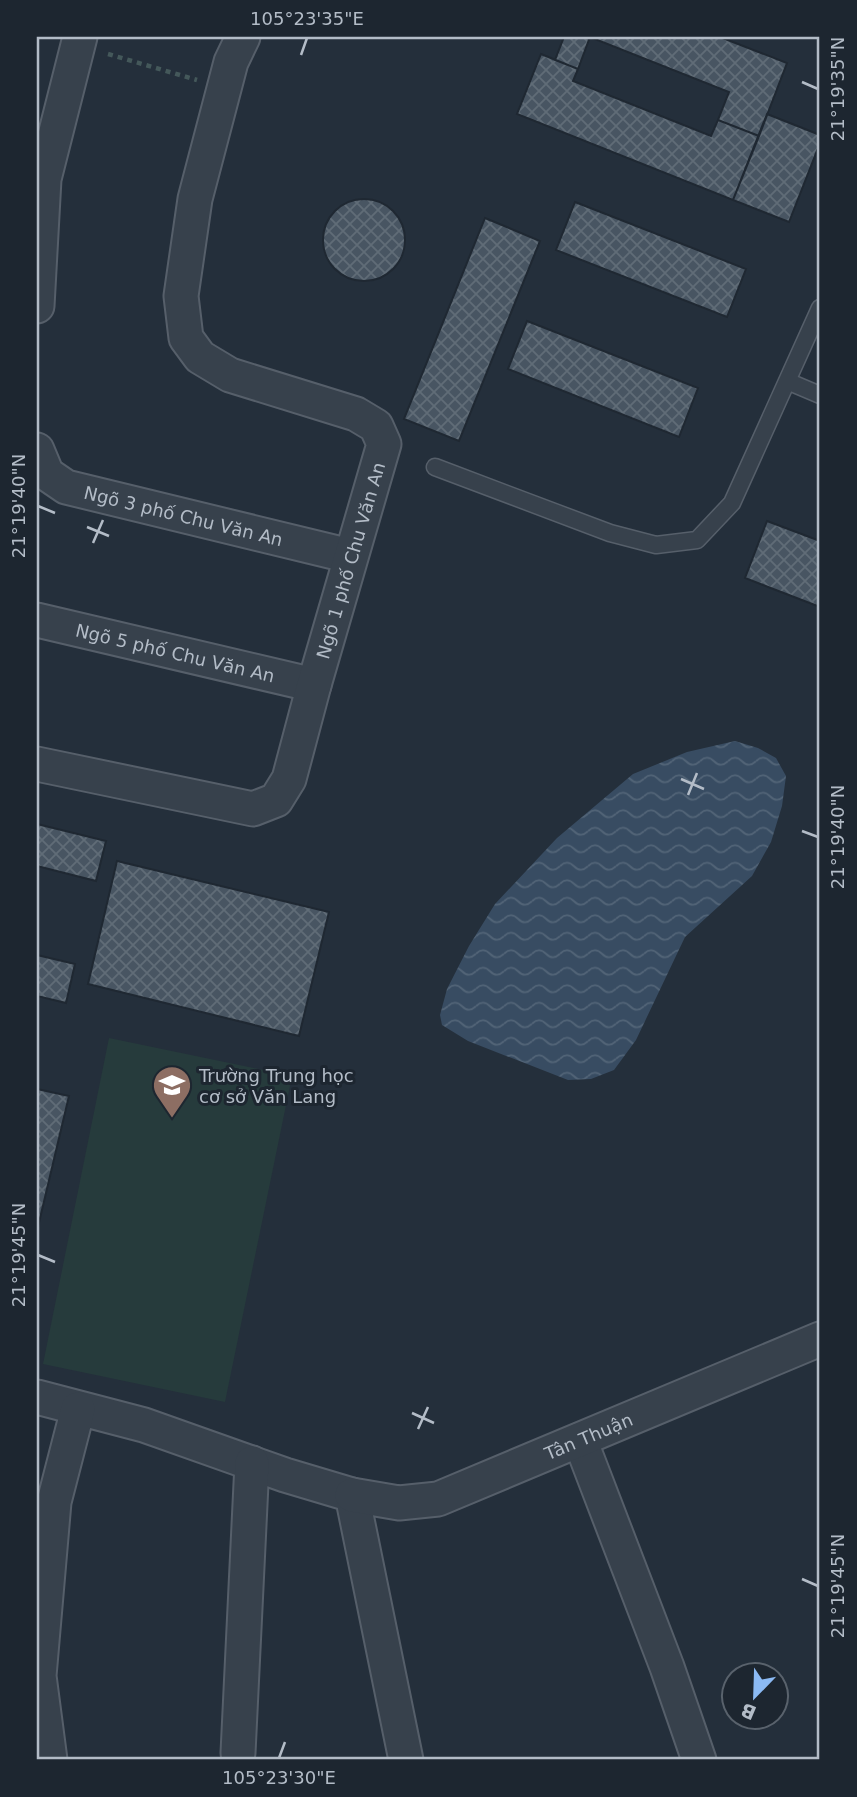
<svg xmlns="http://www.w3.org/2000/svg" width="857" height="1797" font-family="'DejaVu Sans',sans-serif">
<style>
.pitch{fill:#263b3c}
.water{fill:url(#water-waves)}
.building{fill:url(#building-cross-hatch);stroke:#1f2832;stroke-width:2}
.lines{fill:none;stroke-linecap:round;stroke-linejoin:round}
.service-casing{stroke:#565f6a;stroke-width:19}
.minor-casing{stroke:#565f6a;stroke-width:37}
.path{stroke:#44585a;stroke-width:4.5;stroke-dasharray:5 5;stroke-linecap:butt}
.service{stroke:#37414c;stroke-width:16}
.minor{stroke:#37414c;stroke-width:33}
.ticks{fill:none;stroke:#b3bcc7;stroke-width:2.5}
.labels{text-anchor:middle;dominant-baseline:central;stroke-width:6;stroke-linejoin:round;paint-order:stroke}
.street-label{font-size:18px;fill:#b3bcc7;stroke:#1d2630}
.poi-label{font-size:18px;fill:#b3bcc7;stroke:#1d2630;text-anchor:start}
.neatline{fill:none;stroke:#b3bcc7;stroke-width:2.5}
.ticks-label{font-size:18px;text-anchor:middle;fill:#b3bcc7}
</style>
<defs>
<pattern id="water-waves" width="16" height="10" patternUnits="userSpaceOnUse" patternTransform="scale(1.75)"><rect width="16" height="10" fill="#384c62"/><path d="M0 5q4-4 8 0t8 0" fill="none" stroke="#526477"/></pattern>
<pattern id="building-cross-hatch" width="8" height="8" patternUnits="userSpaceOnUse" patternTransform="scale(1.75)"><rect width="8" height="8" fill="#485562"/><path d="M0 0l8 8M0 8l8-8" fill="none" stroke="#606c77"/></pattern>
</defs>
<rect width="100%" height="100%" fill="#242f3b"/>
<path class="pitch" d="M109,1038L292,1076L225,1402L43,1364Z"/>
<path class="water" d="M735,741L758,748L776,758L786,776L782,806L771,842L752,876L685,937L636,1040L614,1070L591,1079L568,1080L468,1041L442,1025L440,1015L447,989L469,946L495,904L557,838L633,774L687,752Z"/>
<path class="building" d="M564,37H720L787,63L759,136L718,120L729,92L590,37L578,69L555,60Z
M541,54L578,69L573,81L711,136L718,120L759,136L733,200L517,114Z
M767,114L820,135V143L789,222L733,200Z
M323 240a41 41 0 1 1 82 0a41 41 0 1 1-82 0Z
M575,202L746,269L727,317L556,250Z
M485,218L540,241L459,441L404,419Z
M527,321L698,388L679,437L508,369Z
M767,521L820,541V607L745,578Z
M37,824L106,841L96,881L37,866Z
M117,861L329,912L299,1036L88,984Z
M37,955L75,964L66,1003L37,996Z
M37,1089L69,1096L37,1231Z"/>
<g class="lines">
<g class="service-casing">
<path id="service" d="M787,381L820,395
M435,467L610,533L656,545L697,540L732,503L820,308"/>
</g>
<g class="minor-casing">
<g id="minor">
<path d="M37,306L44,179L80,37"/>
<path id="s1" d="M37,450L47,474L66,487L350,556"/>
<path id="s2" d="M37,620L314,685"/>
<path id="s3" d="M37,764L253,809L276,800L289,779L314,685L384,444L376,426L356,414L230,375L200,357L186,338L181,296L195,199L231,62L243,37"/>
<path d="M37,1397L144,1425L285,1475L352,1495L406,1760"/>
<path d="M580,1440L667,1667L699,1760"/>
<path id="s4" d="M352,1495L399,1503L438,1499L820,1339"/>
<path d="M238,1753L252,1463"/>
<path d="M50,1760L39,1676L54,1502L78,1409"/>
</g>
</g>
<path class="path" d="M108,54L197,80"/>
<use href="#service" class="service"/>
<use href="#minor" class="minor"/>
</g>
<path class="ticks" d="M301,55L307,38M802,82L818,89M38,506L55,513M87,527L109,536M93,543L103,520M681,779L704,789M688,795L697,773M802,831L818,837M38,1255L55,1262M412,1413L434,1423M418,1429L428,1407M802,1579L818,1586M279,1758L285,1742"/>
<defs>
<g id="school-pin" transform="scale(2.0125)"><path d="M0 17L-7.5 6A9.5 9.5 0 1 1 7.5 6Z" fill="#8d6e63" stroke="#1d2630"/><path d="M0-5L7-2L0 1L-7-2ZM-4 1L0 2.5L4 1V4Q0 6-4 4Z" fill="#fff"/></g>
</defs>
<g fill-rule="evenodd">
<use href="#school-pin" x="172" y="1085"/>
</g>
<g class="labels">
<g class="street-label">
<text stroke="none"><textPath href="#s1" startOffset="170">Ngõ 3 phố Chu Văn An</textPath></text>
<text stroke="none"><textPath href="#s3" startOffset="497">Ngõ 1 phố Chu Văn An</textPath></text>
<text stroke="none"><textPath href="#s2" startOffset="142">Ngõ 5 phố Chu Văn An</textPath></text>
<text stroke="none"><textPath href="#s4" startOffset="250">Tân Thuận</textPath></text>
</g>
<g class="poi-label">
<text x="199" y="1075">Trường Trung học<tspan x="199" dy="21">cơ sở Văn Lang</tspan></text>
</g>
</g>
<rect width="857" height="1797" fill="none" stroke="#1d2630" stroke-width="77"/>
<g transform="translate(755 1696) rotate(203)"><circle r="33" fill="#1d2630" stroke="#59626c" stroke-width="2"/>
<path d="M0-5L12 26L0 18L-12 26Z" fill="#8bbaf4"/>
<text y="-10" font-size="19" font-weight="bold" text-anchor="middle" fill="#b3bcc7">B</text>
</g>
<rect x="38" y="38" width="780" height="1720" class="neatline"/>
<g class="ticks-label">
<text x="307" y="25">105°23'35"E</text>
<text transform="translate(838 89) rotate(-90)" y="6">21°19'35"N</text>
<text transform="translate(19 506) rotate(-90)" y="6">21°19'40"N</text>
<text transform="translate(838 837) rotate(-90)" y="6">21°19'40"N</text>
<text transform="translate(19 1255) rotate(-90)" y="6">21°19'45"N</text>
<text transform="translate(838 1586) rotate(-90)" y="6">21°19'45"N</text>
<text x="279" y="1784">105°23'30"E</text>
</g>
</svg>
